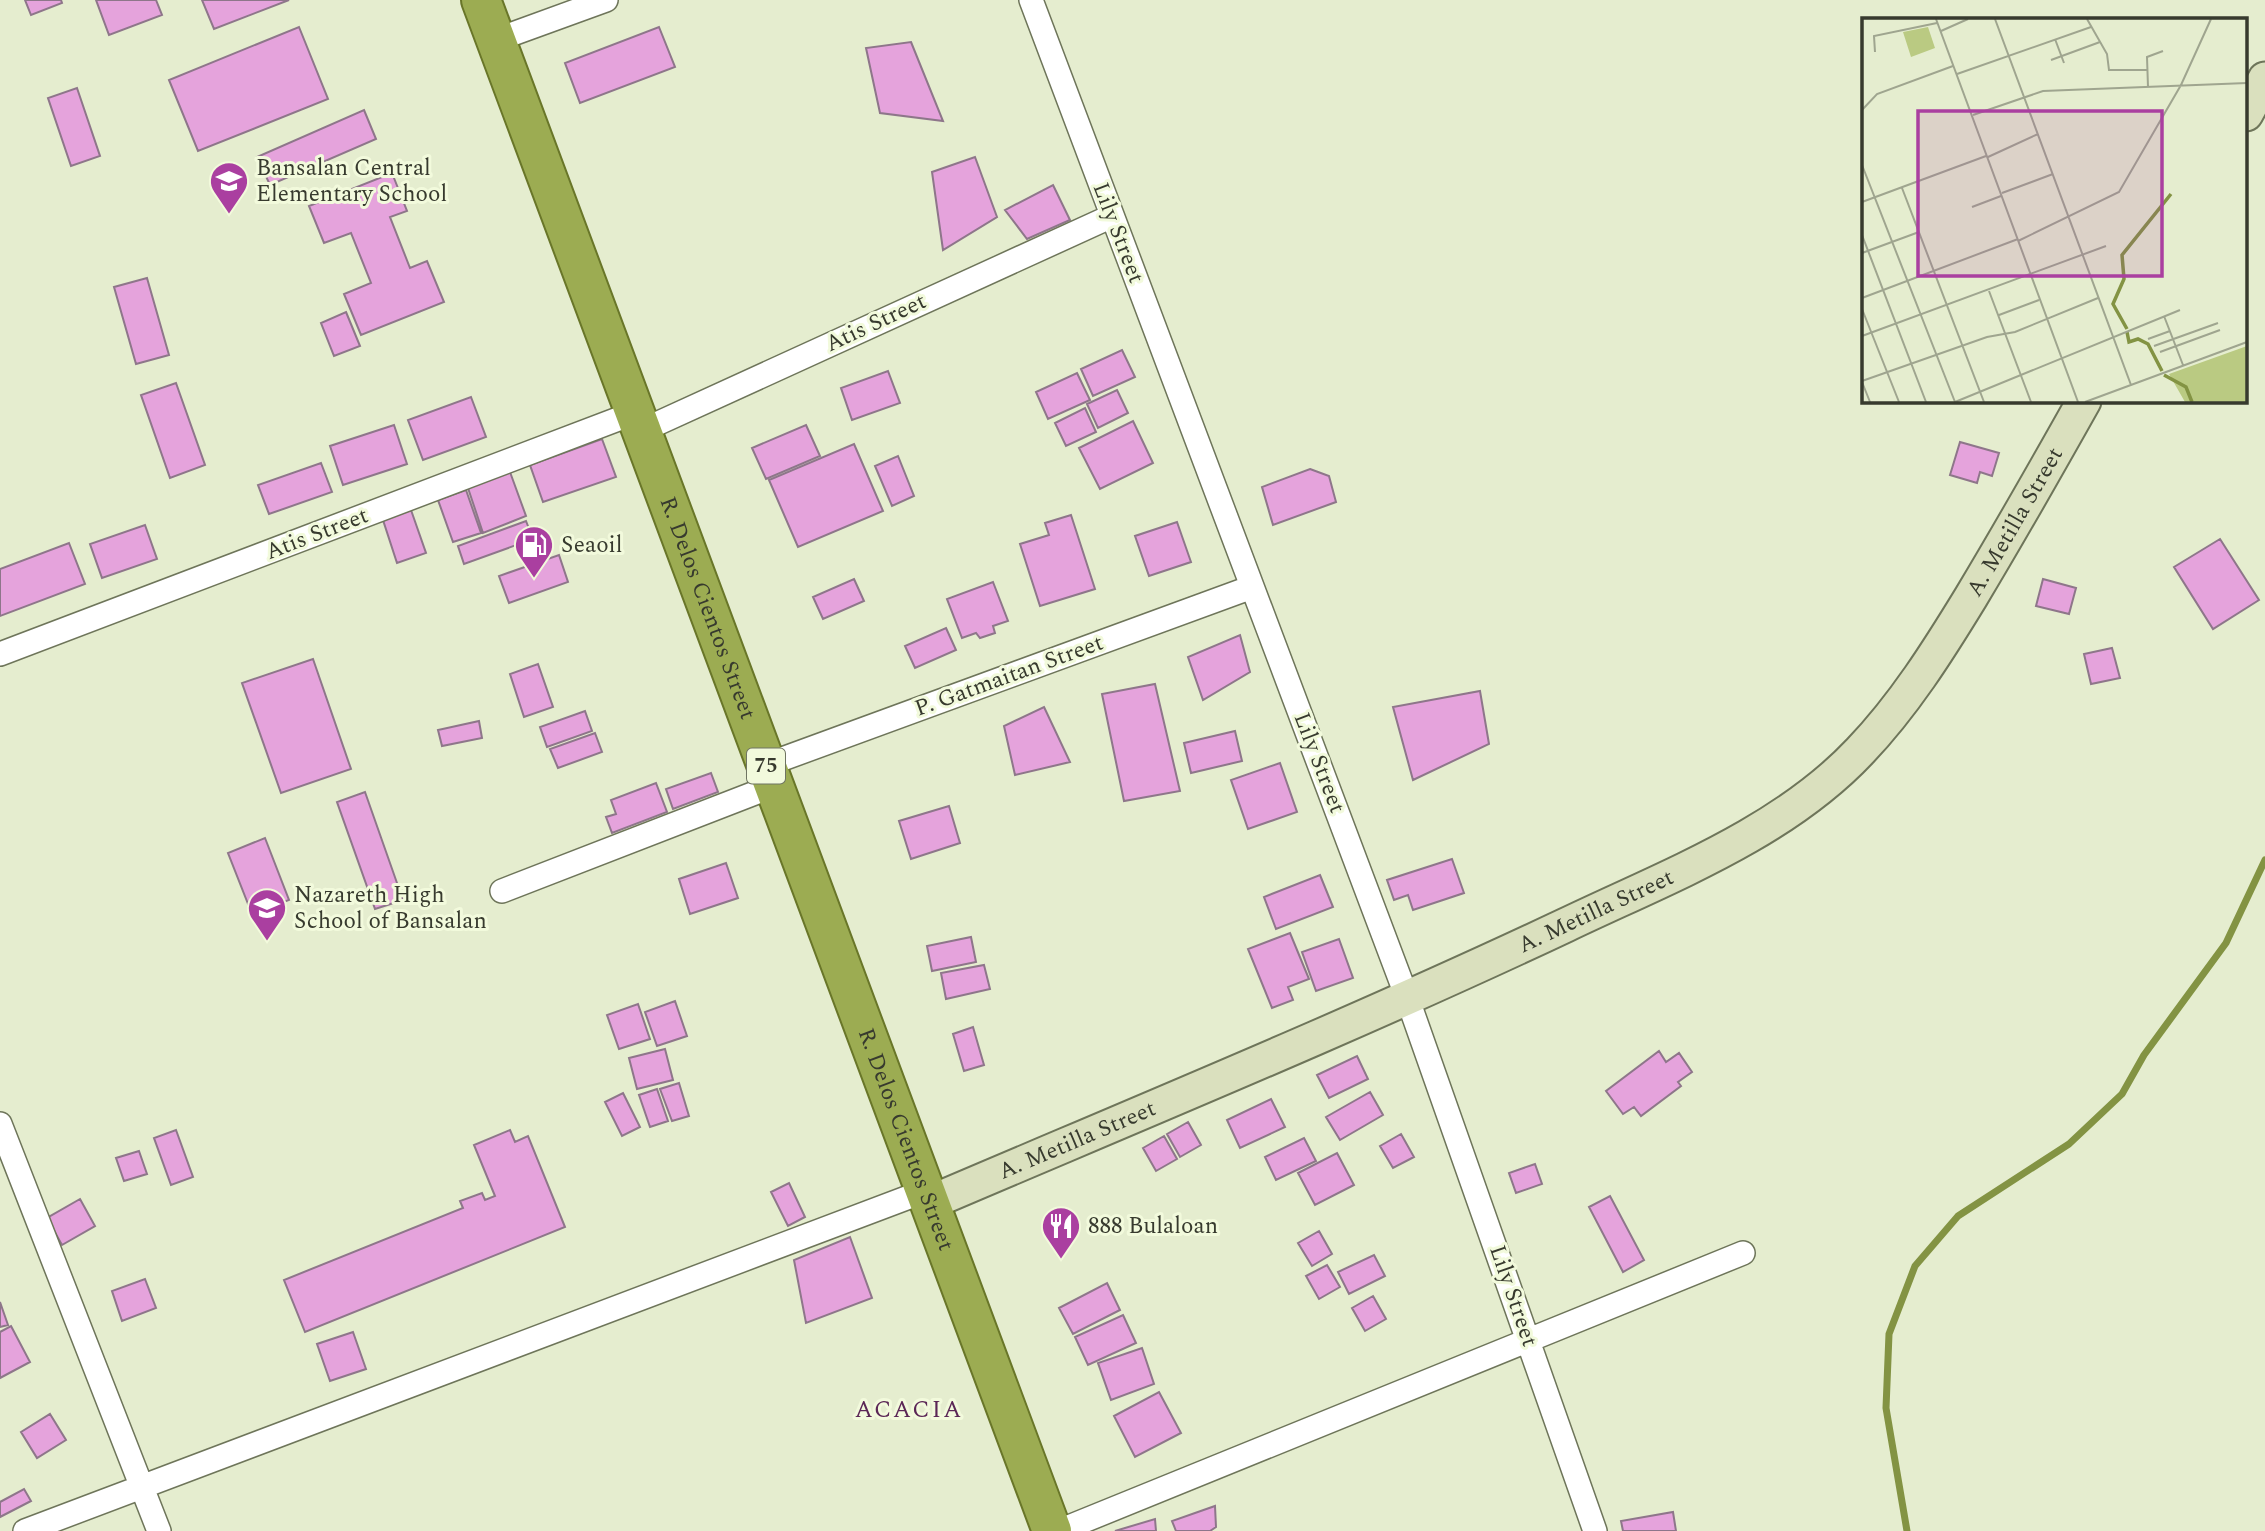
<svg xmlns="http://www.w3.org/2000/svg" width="2265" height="1531" font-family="Spectral,serif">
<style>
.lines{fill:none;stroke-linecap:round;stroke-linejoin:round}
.stream{stroke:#839343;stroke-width:7}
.building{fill:#e5a3dc;stroke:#8e768a;stroke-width:2}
.minor-casing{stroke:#6e755a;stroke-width:26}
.secondary-casing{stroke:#6e755a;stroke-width:37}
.trunk-casing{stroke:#697629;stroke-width:42}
.minor{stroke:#fff;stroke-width:23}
.secondary{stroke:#dae0be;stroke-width:33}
.trunk{stroke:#9cac52;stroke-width:38}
.labels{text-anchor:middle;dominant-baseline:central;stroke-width:6;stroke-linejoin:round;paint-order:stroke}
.shield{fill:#f2fadc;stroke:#6f7462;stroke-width:2}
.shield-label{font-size:21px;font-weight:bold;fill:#373a2e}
.poi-label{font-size:23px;fill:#373a2e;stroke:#f2fadc;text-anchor:start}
.street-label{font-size:23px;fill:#373a2e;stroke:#f2fadc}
.neighbourhood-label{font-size:24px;letter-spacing:2px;fill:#5b2756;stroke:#f2fadc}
.inset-river{fill:none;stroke:#839343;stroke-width:3.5}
.inset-road{fill:none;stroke:#9fa58f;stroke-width:2}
.view{fill:#aa3fa0;fill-opacity:0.15;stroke:#aa3fa0;stroke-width:3.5}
.inset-edge{fill:none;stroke:#373a2e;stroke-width:3.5}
</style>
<rect width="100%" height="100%" fill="#e5edcf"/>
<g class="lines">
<path class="stream" d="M1907,1531L1886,1408L1889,1334L1915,1266L1958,1216L2069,1144L2122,1094L2144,1055L2226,943L2265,860"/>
</g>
<path class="building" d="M25,0H61L62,3L31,15Z
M96,0H156L162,15L109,35Z
M202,0H289L214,29Z
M299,27L328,99L198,151L169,80Z
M659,27L675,67L580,103L565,63Z
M911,42L943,121L880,113L866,48Z
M77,88L100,156L71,166L48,98Z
M364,110L376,139L270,185L257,157Z
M975,157L997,217L943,250L932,172Z
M392,173L407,211L390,217L410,268L427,261L444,302L361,335L344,294L371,283L351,233L324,243L309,206Z
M1053,185L1070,220L1027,239L1005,210Z
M147,278L169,355L136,364L114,287Z
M346,312L360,346L334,356L321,323Z
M1122,350L1135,377L1093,396L1081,369Z
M888,371L900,403L852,420L841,388Z
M1077,373L1090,400L1048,419L1036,392Z
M176,383L205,465L170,478L141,395Z
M1117,390L1128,413L1098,428L1087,404Z
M471,397L486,437L423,460L408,420Z
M1085,408L1096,432L1066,446L1055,423Z
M1133,421L1153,463L1100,489L1079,448Z
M394,425L407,464L343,485L330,446Z
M806,425L820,456L766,479L752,448Z
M602,439L616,477L543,502L530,465Z
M1960,442L1999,453L1992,476L1980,472L1977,483L1950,475Z
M854,444L883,511L798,547L769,480Z
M898,456L914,496L892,506L875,466Z
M321,463L332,492L269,514L258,485Z
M1310,469L1329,476L1336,502L1273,525L1262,487Z
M510,472L526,516L483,533L468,488Z
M466,490L481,533L453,542L438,500Z
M411,510L426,553L397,563L383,520Z
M1071,515L1095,589L1040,606L1020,544L1049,535L1045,523Z
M526,521L533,539L464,564L458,546Z
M1177,522L1191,562L1149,576L1135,536Z
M145,525L157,559L102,578L90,544Z
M2220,539L2259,600L2213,629L2174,567Z
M69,543L85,584L0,616V569Z
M559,555L568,582L509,603L499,576Z
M854,579L864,601L823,619L813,597Z
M2043,579L2076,588L2069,614L2036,606Z
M993,582L1008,621L993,626L995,633L980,638L976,633L962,638L947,599Z
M946,628L956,650L915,668L905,646Z
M1240,635L1250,672L1203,700L1188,657Z
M2112,648L2120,678L2091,684L2084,654Z
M313,659L351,769L281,793L242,683Z
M538,664L553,707L524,717L510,674Z
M1155,684L1180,791L1124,801L1102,694Z
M1480,691L1489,744L1413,780L1393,707Z
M1044,707L1070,762L1015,775L1004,726Z
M585,711L592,731L547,747L540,727Z
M479,721L482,738L442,746L438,730Z
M1235,731L1242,761L1191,773L1184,743Z
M595,733L602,752L558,768L550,749Z
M1280,763L1297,812L1248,829L1231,780Z
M711,773L718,792L673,809L666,789Z
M656,783L667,812L612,833L606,817L616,814L611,800Z
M365,792L403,900L375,909L337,802Z
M949,806L960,843L911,859L899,821Z
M265,838L289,900L252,914L228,853Z
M1452,859L1464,893L1413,910L1408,895L1394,900L1387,880Z
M726,863L738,898L690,914L679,879Z
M1320,875L1333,907L1276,929L1264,897Z
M1290,933L1309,979L1288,987L1293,1000L1272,1008L1248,949Z
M971,937L976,962L932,971L927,946Z
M1339,939L1353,978L1316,991L1302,952Z
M984,965L990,989L946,999L941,973Z
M675,1001L687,1036L657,1046L645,1012Z
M638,1004L650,1039L619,1049L607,1015Z
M973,1027L984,1065L964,1071L953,1034Z
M665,1049L673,1080L637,1089L629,1058Z
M1659,1051L1666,1062L1679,1053L1692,1072L1678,1082L1681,1086L1641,1116L1634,1107L1623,1114L1606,1091Z
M1357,1056L1368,1079L1329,1098L1317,1075Z
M679,1083L689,1116L672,1121L660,1089Z
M657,1089L668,1121L650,1127L639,1095Z
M1370,1092L1383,1115L1340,1140L1326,1117Z
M623,1093L640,1127L622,1136L605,1102Z
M1271,1099L1285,1127L1240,1148L1227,1120Z
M1188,1122L1201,1145L1180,1157L1167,1134Z
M176,1130L193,1177L171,1185L154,1138Z
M510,1130L515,1142L528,1136L565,1227L305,1332L284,1280L463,1208L460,1201L482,1193L485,1200L495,1196L474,1145Z
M1401,1134L1414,1157L1393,1168L1380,1146Z
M1164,1136L1177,1159L1156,1171L1143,1148Z
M1304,1138L1316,1161L1276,1180L1265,1157Z
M139,1151L147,1174L124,1181L116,1158Z
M1337,1153L1354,1185L1315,1205L1298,1173Z
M1535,1164L1542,1184L1516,1193L1509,1173Z
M789,1183L805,1217L788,1226L771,1192Z
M1610,1196L1644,1260L1623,1272L1589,1207Z
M80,1199L95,1226L62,1245L47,1218Z
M1319,1231L1332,1254L1312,1266L1298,1243Z
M850,1237L872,1298L806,1323L794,1260Z
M1374,1255L1385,1276L1349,1294L1338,1272Z
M1327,1265L1340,1287L1319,1299L1306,1276Z
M145,1279L156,1308L122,1321L112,1291Z
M1107,1283L1120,1310L1073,1334L1059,1308Z
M1373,1296L1386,1319L1365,1331L1352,1308Z
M0,1302L8,1325L0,1327Z
M1123,1315L1136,1343L1088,1365L1075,1337Z
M11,1326L30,1362L0,1378V1332Z
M353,1332L366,1369L330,1381L317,1344Z
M1142,1348L1154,1384L1111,1400L1098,1363Z
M1159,1392L1181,1433L1135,1457L1114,1416Z
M50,1414L66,1440L37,1458L21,1432Z
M24,1489L31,1501L0,1517V1502Z
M1215,1506L1216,1527L1210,1531H1176L1172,1521Z
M1673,1512L1676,1531H1623L1621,1521Z
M1155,1519L1156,1531H1115Z"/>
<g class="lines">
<g class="minor-casing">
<path id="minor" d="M1031,0L1408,1000L1595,1531
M496,40L606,0
M641,431L1112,216
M0,654L634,413
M766,765L1252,587
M502,891L773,786
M0,1124L159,1531
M25,1531L925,1191
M1059,1531L1743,1253"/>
</g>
<g class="secondary-casing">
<g id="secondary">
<path d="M2246,114L2265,79"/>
<path id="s1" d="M929,1203C1142,1112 1356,1024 1566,925C1666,877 1782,834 1860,751C1904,705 1938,651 1971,597C2010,532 2047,467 2084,401"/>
</g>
</g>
<g class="trunk-casing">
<g id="trunk">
<path id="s2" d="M481,0L1052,1531"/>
</g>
</g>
<use href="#minor" class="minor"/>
<use href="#secondary" class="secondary"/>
<use href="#trunk" class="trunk"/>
</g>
<defs>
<g id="school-pin" transform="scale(2.0125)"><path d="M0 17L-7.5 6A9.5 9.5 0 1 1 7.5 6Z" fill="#aa3fa0" stroke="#f2fadc"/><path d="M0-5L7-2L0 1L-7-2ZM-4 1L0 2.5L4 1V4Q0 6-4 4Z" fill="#fff"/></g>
<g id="fuel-pin" transform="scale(2.0125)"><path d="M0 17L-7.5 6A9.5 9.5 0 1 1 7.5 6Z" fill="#aa3fa0" stroke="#f2fadc"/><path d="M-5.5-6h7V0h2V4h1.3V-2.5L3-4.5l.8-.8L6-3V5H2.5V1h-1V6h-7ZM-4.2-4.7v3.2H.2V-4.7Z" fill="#fff"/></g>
<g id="restaurant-pin" transform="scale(2.0125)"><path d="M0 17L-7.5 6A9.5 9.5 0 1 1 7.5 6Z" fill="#aa3fa0" stroke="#f2fadc"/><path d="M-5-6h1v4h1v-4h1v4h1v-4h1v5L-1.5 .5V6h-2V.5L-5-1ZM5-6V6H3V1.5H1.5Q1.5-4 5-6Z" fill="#fff"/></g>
</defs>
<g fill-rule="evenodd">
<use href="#school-pin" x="229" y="181"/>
<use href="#fuel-pin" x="534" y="545"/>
<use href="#school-pin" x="267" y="908"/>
<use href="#restaurant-pin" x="1061" y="1226"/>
</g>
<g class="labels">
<rect class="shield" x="747" y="748.5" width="38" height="35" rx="5"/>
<g class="shield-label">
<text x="766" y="766">75</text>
</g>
<g class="poi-label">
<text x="256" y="168">Bansalan Central<tspan x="256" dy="26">Elementary School</tspan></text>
<text x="561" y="545">Seaoil</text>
<text x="294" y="895">Nazareth High<tspan x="294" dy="26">School of Bansalan</tspan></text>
<text x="1088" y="1226">888 Bulaloan</text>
</g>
<g class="street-label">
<text transform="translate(1118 233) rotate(69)">Lily Street</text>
<text transform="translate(876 323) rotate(-25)">Atis Street</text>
<text stroke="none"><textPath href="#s1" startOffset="1316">A. Metilla Street</textPath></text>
<text transform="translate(317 534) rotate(-21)">Atis Street</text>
<text stroke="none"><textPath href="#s2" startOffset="649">R. Delos Cientos Street</textPath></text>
<text transform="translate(1009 676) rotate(-20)">P. Gatmaitan Street</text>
<text transform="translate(1319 763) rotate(69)">Lily Street</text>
<text stroke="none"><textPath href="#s1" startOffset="728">A. Metilla Street</textPath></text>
<text stroke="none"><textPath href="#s2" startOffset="1216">R. Delos Cientos Street</textPath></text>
<text stroke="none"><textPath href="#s1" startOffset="161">A. Metilla Street</textPath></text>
<text transform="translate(1513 1296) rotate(71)">Lily Street</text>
</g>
<g class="neighbourhood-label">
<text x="909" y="1410">ACACIA</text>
</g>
</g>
<g transform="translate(1862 18)">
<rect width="385" height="385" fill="#e5edcf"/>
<path d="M66,9L73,30L49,39L41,14ZM385,328V384H323L307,356Z" fill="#baca82"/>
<path class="inset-river" d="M265,311L251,286L262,261L260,237L309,176M265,314L267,324L276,321L286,326L300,353M302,357L324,369L330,384"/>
<path class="inset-road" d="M74,1L216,384M133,1L269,367M225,1L245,36L247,52H285M79,13L106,1M193,21L202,45M13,34L12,18L75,5M189,42L238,24M95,56L229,9M286,69L285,39L301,33M0,92L15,76L91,48M111,97L181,73L385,65M126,139L176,116M0,147L93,384M40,170L122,384M140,175L191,156M0,184L124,138M110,189L139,178M0,217L64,384M156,223L257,174L319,67L349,1M0,235L57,214M127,273L169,384M0,280L156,221M0,291L37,384M137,297L177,282M302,298L321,347M0,318L244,228M286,321L308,313M292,328L356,305M298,334L358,312M0,363L125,319L153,314L236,280M0,364L8,384M93,384L318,292M223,384L385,324"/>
<path class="view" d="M56,93H300V258H56Z"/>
<rect width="385" height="385" class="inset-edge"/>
</g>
</svg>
